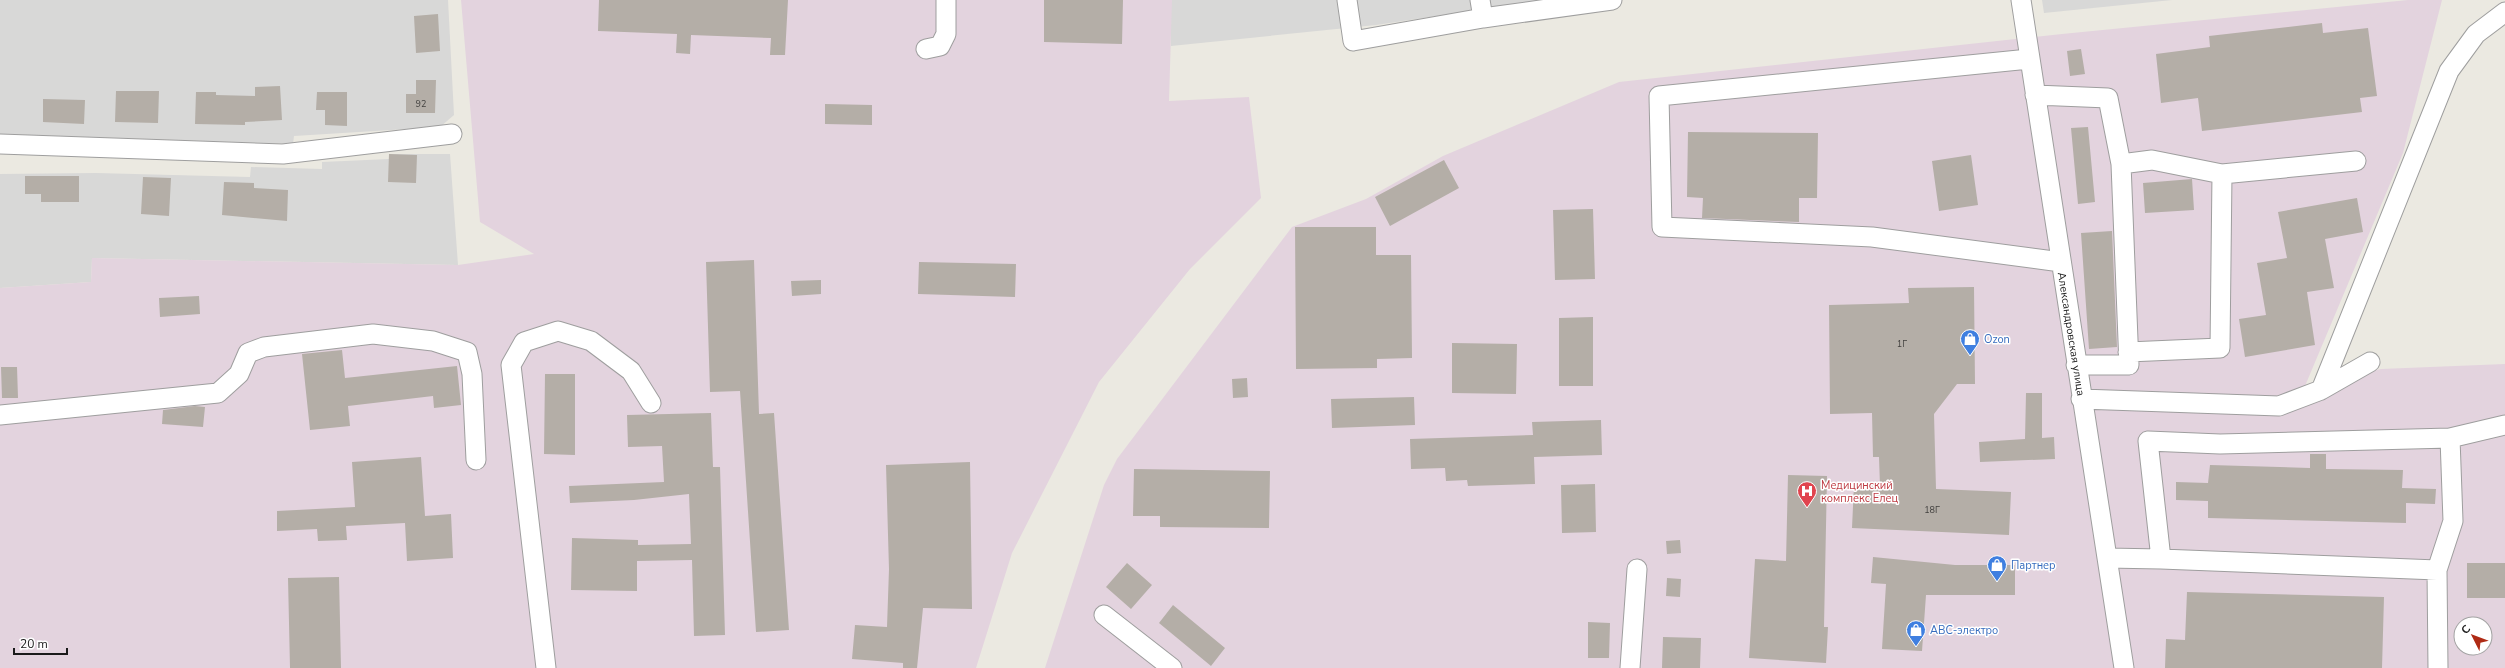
<svg xmlns="http://www.w3.org/2000/svg" width="2505" height="668" font-family="'Nunito Sans',sans-serif">
<style>
.residential{fill:#d8d8d7}
.industrial{fill:#e3d3de;fill-rule:evenodd}
.building{fill:#b4aea7}
.lines{fill:none;stroke-linecap:round;stroke-linejoin:round}
.minor-casing{stroke:#9e9e9e;stroke-width:21}
.minor{stroke:#fff;stroke-width:19}
.labels{text-anchor:middle;dominant-baseline:central;stroke-width:3;stroke-linejoin:round;paint-order:stroke}
.number-label{font-size:9px;fill:#403f3d}
.street-label{font-size:11px;fill:#1a1a1a;stroke:#fff}
.shop-label{font-size:11px;fill:#366cbe;stroke:#fff;text-anchor:start}
.health-label{font-size:11px;fill:#be3a42;stroke:#fff;text-anchor:start}
</style>
<rect width="100%" height="100%" fill="#ebe9e1"/>
<path class="residential" d="M0,0H448L454,115L440,127L294,136L293,144L0,134Z
M1171,0H1545L1376,25L1171,46Z
M2042,0H2172L2044,13Z
M389,154H450L458,265L92,258L91,282L0,288V174L96,173L250,177L251,167L322,169V162L389,159Z"/>
<path class="industrial" d="M461,0H1172L1169,101L1249,97L1261,198L1190,269L1099,382L1012,553L976,668H0V288L91,282L92,258L458,265L534,254L480,222Z
M2408,0H2442L2403,153L2305,386L2381,369L2505,364V668H1045L1104,485L1117,459L1292,227L1366,199L1443,156L1619,82L2062,34ZM2461,624H2485V648H2461Z"/>
<path class="building" d="M599,0H788L785,55H770L771,38L691,35L690,54L676,53L677,34L598,31Z
M1044,0H1123L1122,44L1044,42Z
M438,14L440,51L416,53L414,16Z
M2322,23L2323,33L2368,28L2377,96L2360,98L2362,112L2202,131L2198,98L2161,103L2156,54L2210,47L2209,36Z
M2081,49L2085,74L2070,76L2067,51Z
M416,80H436L435,113H406V94H416Z
M280,86L282,120L245,122V125L195,124L196,92H216V95L255,96V87Z
M116,91H159L158,123L115,122Z
M317,92H347V126L325,125V110H316Z
M43,99L85,100L84,124L43,122Z
M825,104L872,105V125L825,124Z
M2088,127L2095,202L2078,204L2071,128Z
M1688,132L1818,133L1817,198H1799V222L1702,218L1703,198L1687,197Z
M389,154L417,155L416,183L388,182Z
M1971,155L1978,205L1939,211L1932,161Z
M1444,160L1459,188L1390,226L1375,197Z
M25,176H79V202H41V194H25Z
M143,177L171,178L169,216L141,214Z
M2192,179L2194,210L2145,213L2143,183Z
M224,182L254,183V188L288,190L287,221L222,215Z
M2357,198L2363,232L2325,239L2334,288L2307,292L2315,345L2245,357L2239,319L2266,315L2257,263L2287,258L2278,212Z
M1593,209L1595,279L1555,280L1553,210Z
M1295,227H1376V255H1411L1412,358L1377,359V368L1296,369Z
M2112,231L2117,347L2089,349L2081,233Z
M754,260L759,414L774,413L789,630L756,632L740,391L710,392L706,262Z
M919,262L1016,264L1015,297L918,294Z
M821,280V294L792,296L791,281Z
M1974,287L1975,384H1957L1934,414L1936,489L2011,492L2009,535L1852,528L1854,485L1880,486L1879,457H1873L1872,413L1830,414L1829,305L1909,303L1908,288Z
M199,296L200,314L160,317L159,298Z
M1593,317V386H1559V318Z
M1452,343L1517,344L1516,394L1452,393Z
M342,350L345,378L457,366L461,405L434,408L433,396L348,406L350,426L310,430L302,354Z
M1,367H17L18,398H2Z
M545,374H575V455L544,454Z
M1247,378L1248,397L1233,398L1232,379Z
M2026,393H2042V438L2054,437L2055,459L1980,462L1979,442L2025,439Z
M1414,397L1415,425L1332,428L1331,399Z
M195,406L205,407L203,427L162,424L163,410Z
M711,413L713,467H720L725,635L694,636L692,560L637,561V591L571,590L572,538L638,540V545L691,544L689,494L634,500L570,503L569,486L664,482L662,446L628,447L627,415Z
M1601,420L1602,455L1534,457L1535,484L1468,486L1467,480L1446,481L1445,468L1411,469L1410,439L1533,435L1532,422Z
M2310,454H2326V469L2403,470L2402,488L2436,489L2435,504L2406,503V523L2208,518V501L2176,500V482L2208,483L2210,465L2310,468Z
M421,457L425,516L451,514L453,558L407,561L405,523L346,526L347,540L318,541L317,529L277,531V511L355,507L352,462Z
M970,462L972,609L923,608L917,668H903V663L852,659L855,625L887,627L889,569L886,465Z
M1134,469L1270,471L1269,528L1160,527V516H1133Z
M1788,475L1827,476L1824,627H1828L1826,663L1749,658L1755,559L1786,561Z
M1595,484L1596,532L1562,533L1561,485Z
M1680,540L1681,553L1667,554L1666,541Z
M1873,557L1955,565H2015V595H1926L1922,651L1882,649L1886,584L1871,583Z
M1127,563L1152,585L1131,609L1106,587Z
M2467,563H2505V598H2467Z
M339,577L341,668H290L288,578Z
M1667,578L1681,579L1680,597L1666,596Z
M2187,592L2384,597L2382,668H2165L2166,639L2185,640Z
M1173,605L1225,648L1211,666L1159,623Z
M1588,622L1610,623L1609,658H1588Z
M1663,637L1701,638L1700,668H1662Z"/>
<g class="lines">
<g class="minor-casing">
<path id="minor" d="M1347,0L1353,41L1483,18L1612,0
M1480,0L1483,18
M2021,0L2124,668
M926,49L940,46L946,34V0
M2029,59L1659,96L1662,227L1872,237L2061,262
M2035,95L2108,98L2121,164L2129,365H2076
M0,144L283,154L452,134
M2121,164L2152,160L2222,174L2220,348L2128,352
M2222,174L2356,161
M2321,390L2449,71L2476,34L2505,12
M2081,399L2279,406L2321,390L2370,362
M0,415L218,393L239,374L248,353L264,347L373,334L433,341L467,352L472,374L476,460
M2450,438L2505,425
M2107,558L2161,559
M2437,570L2161,559L2148,441L2220,444L2450,438L2453,521L2437,570L2438,668
M1104,615L1172,668
M546,668L511,365L524,342L558,331L591,341L631,371L651,403
M1630,668L1637,569"/>
</g>
<use href="#minor" class="minor"/>
</g>
<defs>
<g id="shop-pin" transform="scale(1)"><path d="M0 17L-7.5 6A9.5 9.5 0 1 1 7.5 6Z" fill="#3f7fe0" stroke="#fff"/><path d="M-5-2.5h2.3a2.7 3.5 0 0 1 5.4 0H5L5.5 6h-11ZM-1.5-2.5h3a1.5 2.3 0 0 0-3 0Z" fill="#fff"/></g>
<g id="hospital-pin" transform="scale(1)"><path d="M0 17L-7.5 6A9.5 9.5 0 1 1 7.5 6Z" fill="#e0444e" stroke="#fff"/><path d="M-5-5h3v3.5h4V-5h3V5h-3V1.5h-4V5h-3Z" fill="#fff"/></g>
</defs>
<g fill-rule="evenodd">
<use href="#shop-pin" x="1970" y="339"/>
<use href="#hospital-pin" x="1807" y="491"/>
<use href="#shop-pin" x="1997" y="565"/>
<use href="#shop-pin" x="1916" y="630"/>
</g>
<g class="labels">
<g class="number-label">
<text x="421" y="104">92</text>
<text x="1902" y="344">1Г</text>
<text x="1932" y="510">18Г</text>
</g>
<g class="street-label">
<text transform="translate(2071 334) rotate(81)">Александровская улица</text>
</g>
<g class="shop-label">
<text x="1984" y="339">Ozon</text>
<text x="2011" y="565">Партнер</text>
<text x="1930" y="630">АВС-электро</text>
</g>
<g class="health-label">
<text x="1821" y="485">Медицинский<tspan x="1821" dy="13">комплекс Елец</tspan></text>
</g>
</g>
<g transform="translate(2473 636) rotate(312)"><circle r="19" fill="#ffffff" stroke="#a3a3a3"/>
<path d="M0-3L7 15L0 10L-7 15Z" fill="#af2b15"/>
<text y="-6" font-size="11" font-weight="bold" text-anchor="middle" fill="#1a1a1a">С</text>
</g>
<path d="M14 648v6h53v-6" fill="none" stroke="#1a1a1a" stroke-width="2"/>
<text x="20" y="648" font-size="12" fill="#1a1a1a" stroke="#ffffff" stroke-width="3" paint-order="stroke">20 m</text>
</svg>
